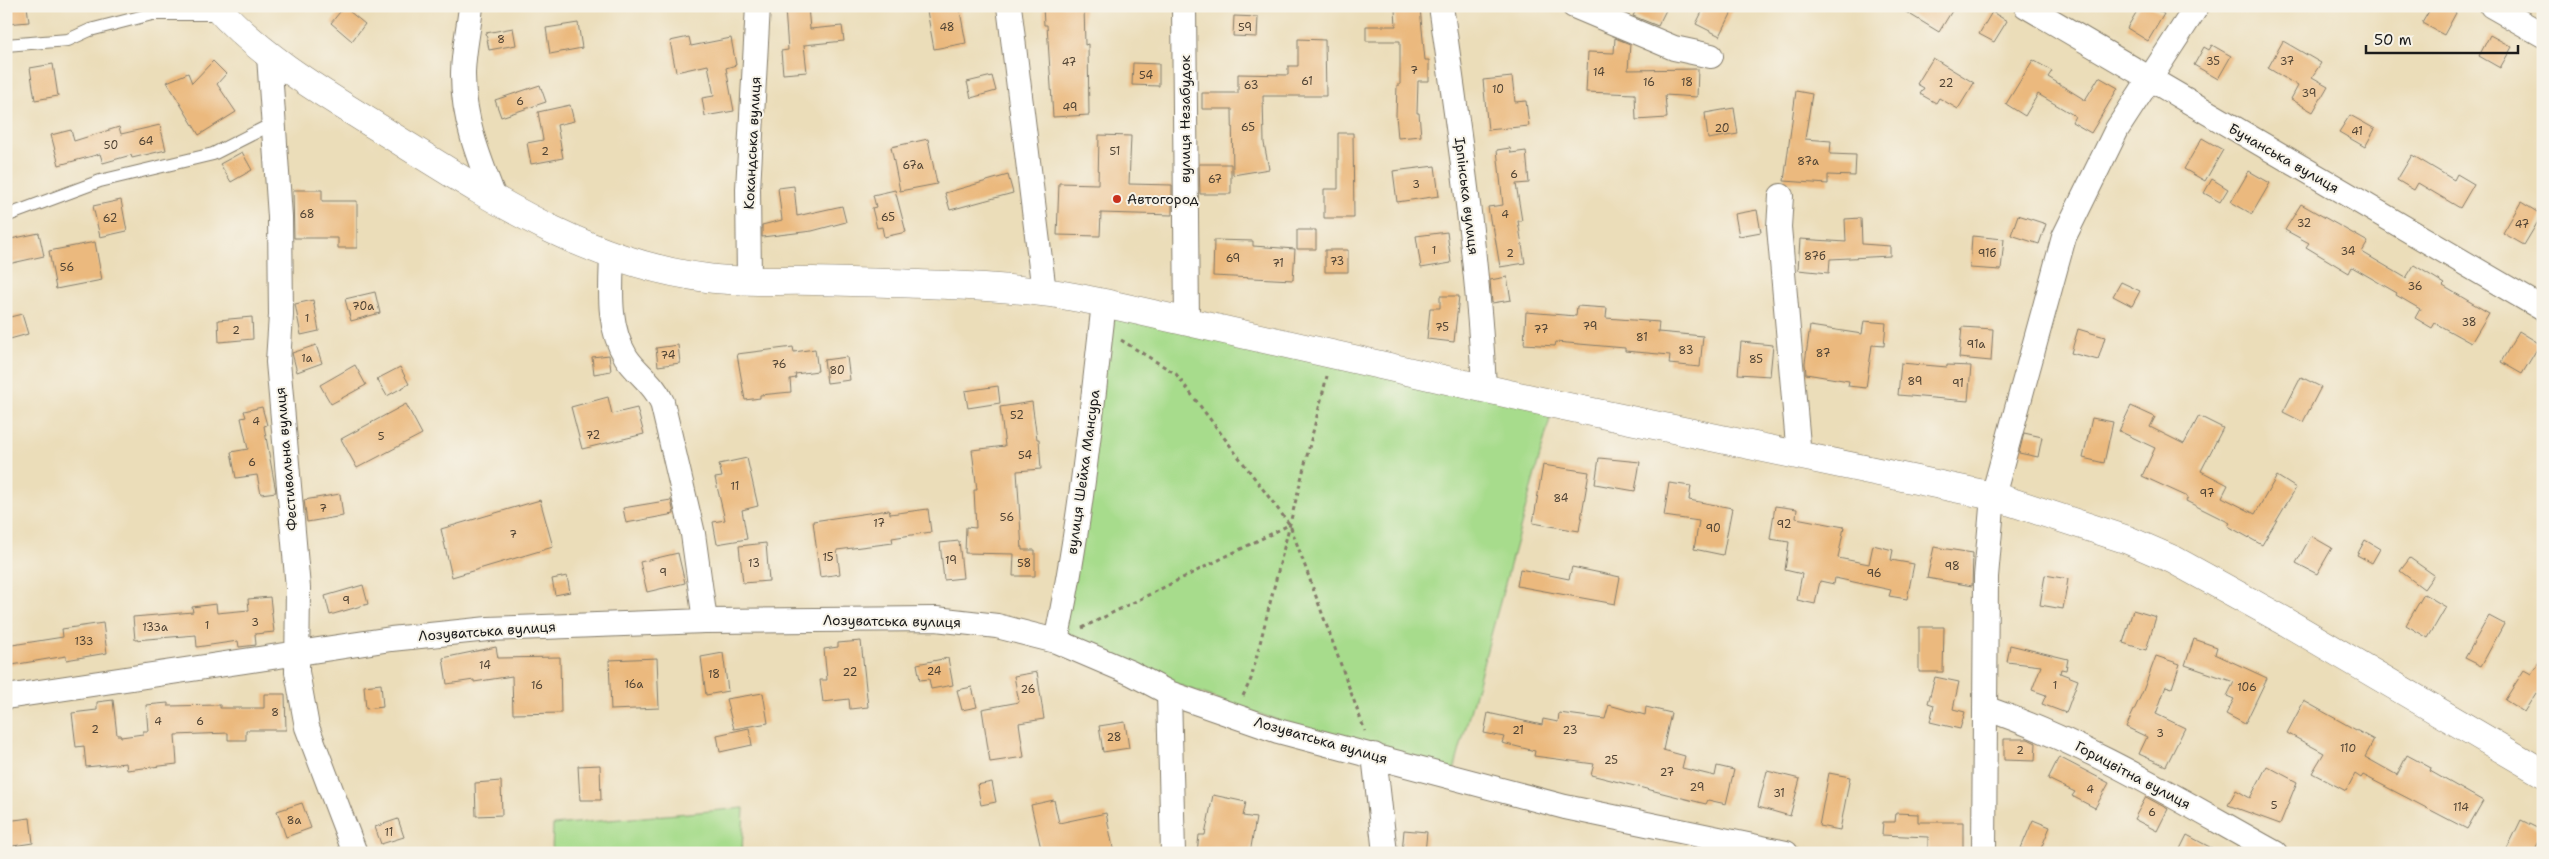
<svg xmlns="http://www.w3.org/2000/svg" width="2549" height="859" font-family="'Shantell Sans',sans-serif">
<style>
.green{fill:#a7dc8c;stroke:#627c54}
.building{fill:#ebb97e}
.lines{fill:none;stroke-linecap:round;stroke-linejoin:round}
.lane-casing{stroke:#847c6a;stroke-width:14}
.street-casing{stroke:#847c6a;stroke-width:26}
.primary-casing{stroke:#847c6a;stroke-width:29}
.path{stroke:#847c6a;stroke-width:3;stroke-dasharray:4 4;stroke-linecap:butt}
.lane{stroke:#fff;stroke-width:12}
.street{stroke:#fff;stroke-width:24}
.primary{stroke:#fff;stroke-width:28}
.poi-dot{fill:#c8321e;stroke:#f7f3e8;stroke-width:2}
.labels{text-anchor:middle;dominant-baseline:central;stroke-width:4;stroke-linejoin:round;paint-order:stroke}
.number-label{font-size:11px;fill:#504334}
.street-label{font-size:14px;fill:#1c1c1c;stroke:#f7f3e8}
.poi-label{font-size:14px;fill:#1c1c1c;stroke:#f7f3e8;text-anchor:start}
</style>
<rect width="100%" height="100%" fill="#f7f3e8"/>
<filter id="ink" filterUnits="userSpaceOnUse"><feTurbulence type="fractalNoise" baseFrequency=".02" numOctaves="2"/><feDisplacementMap in="SourceGraphic" scale="10" xChannelSelector="R" yChannelSelector="G"/><feConvolveMatrix kernelMatrix="1 2 1 2 8 2 1 2 1" color-interpolation-filters="sRGB"/></filter>
<filter id="wash" filterUnits="userSpaceOnUse"><feTurbulence type="fractalNoise" baseFrequency=".0096" numOctaves="4" result="noise"/><feDisplacementMap in="SourceGraphic" scale="20" xChannelSelector="R" yChannelSelector="G"/><feGaussianBlur stdDeviation="1.12" result="paint"/><feColorMatrix in="noise" values="0 0 0 0 0 0 0 0 0 0 0 0 0 0 0 0 0 1.4 0 .05"/><feComposite in="paint" operator="in"/></filter>
<g filter="url(#wash)">
<rect width="100%" height="100%" fill="#ebddb9"/>
<path class="green" d="M1104,303L1554,404L1452,778L1374,755L1056,641Z
M744,808L742,853H552L553,825Z"/>
<g id="blocks">
<path class="building" d="M6,6H27L29,22L6,24Z
M951,6H959L966,43L934,49L927,11Z
M1043,6H1084L1085,45L1088,44L1089,115L1053,117L1047,25H1044Z
M1638,6H1668L1658,26L1633,16Z
M1705,6H1735L1720,36L1696,24Z
M1896,6H1955L1939,32Z
M2140,6H2150L2164,14L2148,41L2127,28Z
M2432,6H2443L2456,13L2444,35L2422,23Z
M344,7L365,24L352,41L331,23Z
M808,7L810,29L842,26L844,41L804,45L807,72L783,74L781,51L788,50L785,9Z
M1420,8L1425,60H1429V81H1418L1417,113H1419L1421,136L1398,138L1396,115L1397,85H1400V41H1366V26H1396L1395,10Z
M1992,12L2007,21L1994,42L1979,34Z
M1234,16L1258,17L1257,37L1233,36Z
M578,23L582,48L550,54L546,28Z
M513,28L516,45L489,50L486,33Z
M2490,35L2512,47L2500,68L2479,56Z
M689,37L691,46L731,38L736,65L726,68L734,111L705,116L702,98L714,96L708,65L676,72L670,41Z
M1615,38L1630,44L1628,70L1698,69L1697,97L1665,95L1667,118L1636,120L1635,94L1586,92L1588,52L1614,53Z
M1298,39L1325,40L1326,96H1263L1264,143L1269,169L1233,175L1232,109H1202V93H1238V74L1288,75V66H1298Z
M2283,41L2321,63L2312,77L2328,86L2313,112L2291,99L2298,86L2268,68Z
M2212,45L2231,56L2218,79L2194,65L2204,47L2209,50Z
M1933,58L1974,83L1958,109L1939,98L1936,103L1920,94L1924,88L1917,84Z
M2033,60L2052,71L2048,77L2085,100L2099,77L2118,88L2091,133L2072,122L2075,116L2038,94L2025,116L2006,104Z
M213,61L226,74L217,84L236,112L199,135L167,82L188,73L192,83Z
M1133,63L1159,64V86L1132,85Z
M53,64L58,96L35,100L30,68Z
M992,76L996,91L971,98L967,82Z
M1512,77L1515,102L1526,101L1529,126L1488,130L1483,80Z
M540,85L546,102L501,117L495,100Z
M1796,91L1812,94L1805,139L1831,141L1830,154L1856,155L1855,176L1828,175V184L1784,181Z
M570,105L574,121L557,125L563,158L531,164L527,143L543,140L538,112Z
M1734,108L1738,134L1708,139L1705,113Z
M2350,115L2375,129L2365,147L2339,132Z
M160,125L166,150L132,158L131,155L103,163L100,154L59,165L51,135L71,130L74,141L119,127L121,134Z
M1338,133H1353L1354,218H1324V189H1338Z
M1099,135L1131,136L1129,184L1172,185V215L1101,213L1100,236L1057,235L1059,183L1098,184Z
M2202,138L2223,150L2205,181L2184,169Z
M928,139L937,184L900,191L891,147Z
M1510,148L1511,153L1526,151L1529,183L1516,184L1522,221H1518L1525,263L1500,267L1493,225H1491L1488,207L1503,205L1497,150Z
M242,152L252,170L231,182L220,164Z
M2412,155L2454,180L2457,174L2474,184L2460,208L2418,183L2414,190L2397,180Z
M1199,164H1231V194H1200Z
M1435,166L1439,196L1397,202L1393,171Z
M2249,171L2270,183L2252,214L2231,202Z
M1008,175L1013,193L950,210L945,193Z
M2212,179L2228,189L2220,202L2204,193Z
M794,186L797,216L842,206L846,222L812,231L762,237V225L782,220L778,188Z
M293,190H322V201H357V248H338V238H294Z
M895,190L906,232L884,237L882,227L877,228L872,208L876,207L873,195Z
M121,200L127,231L100,237L93,206Z
M2521,202L2542,215L2524,245L2503,233Z
M2301,204L2368,242L2362,252L2406,278L2414,265L2445,284L2443,286L2489,313L2471,343L2435,323L2432,328L2415,318L2420,309L2396,295L2397,293L2352,267L2349,273L2306,247L2309,243L2285,230Z
M1757,210L1761,232L1739,236L1735,214Z
M2018,215L2046,224L2039,244L2011,235Z
M1861,218L1862,244L1890,246V256L1830,259L1829,273L1798,270L1800,239L1846,242L1845,219Z
M1297,230H1316V249H1297Z
M1447,232L1451,263L1421,268L1416,236Z
M39,233L44,256L8,264L6,240Z
M1972,236L2004,239L2001,270L1970,268Z
M1214,240L1253,241V246L1295,249L1293,280L1213,276Z
M95,242L102,280L56,289L49,251Z
M1325,250H1348V272H1325Z
M1507,277L1511,300L1492,303L1490,280Z
M2121,282L2140,291L2132,306L2113,296Z
M375,292L380,313L351,321L345,299Z
M1440,296H1459L1454,342L1427,339L1430,308H1440Z
M313,300L319,331L301,335L295,304Z
M1577,306L1607,308L1606,318L1659,322L1658,332L1703,336L1700,367L1669,364L1670,355L1625,351V348L1556,342L1555,346L1524,344L1526,312L1576,316Z
M22,314L28,334L10,339L6,318Z
M252,317L253,339L219,342L218,320Z
M1864,321L1886,323L1884,346L1872,345L1866,388L1848,386L1849,381L1806,374L1805,363L1810,326L1862,334Z
M1962,327L1993,329L1991,361L1959,358Z
M2078,329L2105,337L2098,360L2071,353Z
M2519,331L2540,344L2522,374L2501,362Z
M1741,342L1773,345L1770,376L1738,374Z
M316,345L322,363L297,372L292,353Z
M678,345L680,363L658,366L656,348Z
M793,347L794,352L815,349L818,371L795,374L796,378L790,379L791,392L760,395V398L745,400L737,354Z
M609,355L611,371L594,374L592,357Z
M847,357L850,380L827,383L824,360Z
M1901,363L1947,367V365L1971,366L1968,401L1898,395Z
M355,365L366,385L331,404L320,385Z
M400,367L409,384L387,396L377,379Z
M2301,377L2321,387L2303,422L2283,412Z
M998,386L1000,403L968,408L965,391Z
M608,397L612,414L637,408L644,434L582,449L571,407Z
M1032,402L1037,439H1039L1041,469L1017,471L1022,550H1035V576H1013L1014,554L965,553L966,527L976,528L974,490H977L972,450L1005,446L1000,407Z
M406,404L422,434L357,468L341,439Z
M2131,406L2155,417L2150,427L2184,444L2199,416L2223,428L2201,471L2228,485L2222,497L2255,514L2277,476L2296,488L2262,545L2228,526L2230,523L2186,501L2188,497L2142,476L2155,448L2119,431Z
M262,407L267,425L264,426L276,492L261,494L257,475L236,478L231,452L248,449L241,418L246,417L244,411Z
M2092,418L2113,422L2104,463L2083,458Z
M2024,433L2042,437L2038,457L2019,453Z
M747,458L758,506L742,510L747,539L717,544L713,522L725,520L715,478L722,477L719,464Z
M1599,458L1640,462L1635,491L1595,484Z
M1543,465L1589,472L1579,531L1533,523Z
M1669,483L1691,486L1689,500L1732,508L1723,555L1694,549L1699,521L1664,516Z
M340,494L343,516L307,522L304,500Z
M540,500L553,547L452,577L441,529Z
M671,500L674,514L626,523L623,508Z
M1775,506L1797,509L1796,518L1844,527L1838,558L1869,564L1873,545L1893,550L1891,560L1914,564L1907,599L1889,596L1891,590L1835,578L1834,584L1820,581L1815,604L1797,600L1802,574L1785,570L1789,542L1770,539Z
M928,509L931,532L892,538L893,543L837,550L840,574L820,577L813,521L889,510L890,514Z
M2311,536L2332,548L2317,574L2296,563Z
M2365,540L2380,549L2372,563L2357,555Z
M959,541L963,578L944,580L940,543Z
M766,543L769,581L743,583L739,546Z
M1934,547L1973,553L1972,586L1927,578Z
M678,553L685,583L647,592L640,562Z
M2410,558L2434,575L2424,589L2400,571Z
M1572,567L1620,577L1615,604L1517,586L1520,569L1569,579Z
M2045,575L2068,579L2063,609L2040,605Z
M567,576L570,592L555,595L552,579Z
M363,585L368,604L330,615L325,596Z
M2424,594L2446,607L2428,638L2406,625Z
M270,597L274,632L255,634L256,645L239,647L238,641L197,647L196,635L135,640L133,617L193,612L192,607L216,604L217,613L249,610L248,599Z
M2133,610L2156,617L2146,650L2123,643Z
M2489,616L2504,624L2481,666L2465,658Z
M103,623L107,653L66,660V656L6,666V646L63,637L62,629Z
M1919,627H1944L1943,672H1919Z
M2194,639L2217,647L2215,654L2267,678L2245,724L2226,714L2234,699L2227,696L2234,682L2185,665Z
M861,641L868,707L850,709L849,699L823,702L820,680H827L824,649L838,647V643Z
M2010,645L2068,659L2066,670L2061,669L2060,673L2078,680L2066,713L2042,704L2046,695L2032,690L2041,666L2007,662Z
M496,647L498,658L560,657L561,713L513,714L512,676L474,682V680L447,684L443,658Z
M723,653L728,691L706,695L701,657Z
M2156,656L2180,664L2172,688L2166,686L2156,714L2185,728L2166,766L2139,754L2147,737L2126,727L2143,691Z
M2543,656V698L2536,693L2524,712L2505,700L2524,670L2531,674Z
M657,658L659,708L611,710L609,660Z
M948,658L953,685L931,689L929,679L920,680L917,664Z
M1037,672L1044,719L1019,723L1024,757L990,762L982,709L1019,702L1014,676Z
M1935,677L1959,682L1953,709L1965,712L1960,729L1930,722L1934,705L1928,703Z
M381,684L383,707L366,709L364,686Z
M972,687L977,707L962,710L957,690Z
M763,693L768,723L734,729L726,699Z
M264,694H285L286,730H246V740H228V733L175,735L177,764L127,770L126,763L86,767L84,746L76,747L72,713L97,710V702L113,700L117,735H120L121,737L143,734V731H148L146,705L168,703V706L220,705V708H264Z
M2304,701L2374,740L2365,757L2397,775L2407,755L2431,768L2430,771L2483,801L2467,829L2363,775L2361,778L2355,774L2346,791L2312,773L2324,753L2287,733Z
M1609,705L1645,715L1646,707L1671,713L1663,750L1685,756L1682,768L1715,776L1717,766L1734,770L1726,804L1708,800L1706,804L1591,775L1594,764L1534,756L1535,751L1502,743L1504,737L1484,733L1488,713L1542,725L1543,719L1558,722L1559,713L1605,719Z
M1125,722L1129,748L1103,752L1099,726Z
M749,728L752,745L720,752L717,735Z
M2004,739H2028L2036,743L2035,761L2004,760Z
M2059,757L2109,783L2095,808L2072,796L2075,792L2048,779Z
M600,765L601,800H580L578,766Z
M2267,766L2297,782L2280,824L2228,805L2236,790L2250,798Z
M1767,771L1800,779L1790,816L1758,807Z
M1829,773L1850,777L1840,830L1819,826Z
M501,781L502,815L476,816L475,783Z
M992,782L996,802L981,805L977,785Z
M1213,795L1246,802L1243,816L1256,818L1250,853H1197L1199,835H1205Z
M2146,797L2168,809L2157,831L2134,819Z
M1054,800L1059,823L1106,813L1114,853H1088L1087,850L1080,851V848L1059,853H1042L1031,805Z
M302,803L311,828L286,837L277,811Z
M1896,813L1918,814V822H1963V852L1928,851V837L1882,835L1883,822H1895Z
M30,818L33,843L6,847V821Z
M398,819L404,837L381,844L375,827Z
M2033,820L2050,827L2039,853H2032L2021,848Z
M2521,820L2543,831V834L2533,853H2505Z
M1404,830L1427,832L1425,853H1402Z
M2187,835L2221,853H2178Z"/>
</g>
</g>
<g filter="url(#ink)">
<use href="#blocks" fill-opacity="0" stroke="#847c6a" stroke-width="1"/>
<g class="lines">
<g class="lane-casing">
<path id="lane" d="M6,45L68,40L90,30L152,14H222
M6,216L100,181L213,154L274,123"/>
</g>
<g class="street-casing">
<path id="street" d="M471,6C469,29 463,52 463,75C463,119 479,159 495,200
M1009,6L1044,292
M1184,6L1187,321
M1441,6C1459,133 1478,259 1484,387
M1574,6L1674,48L1711,56
M2026,6L2543,309
M2492,6L2543,35
M269,56L280,217L281,315L278,362L298,588L297,672L307,727L355,853
M1781,196L1779,227L1799,456
M612,255C611,289 607,326 626,357C637,374 653,382 662,402L693,534L705,621
M749,280L748,189L758,6
M1056,641C1080,529 1091,416 1104,303
M1169,693L1173,853
M6,697L391,639L488,629L705,621L936,619L997,626L1056,641L1131,673L1169,693L1278,731L1565,807L1786,853
M1985,708C2087,743 2181,801 2275,853
M1374,755L1385,853
M1984,853L1986,577L1993,496L2064,237L2117,129L2197,6"/>
</g>
<g class="primary-casing">
<path id="primary" d="M216,6C263,59 328,96 387,133C488,196 587,263 707,278C742,283 779,280 814,281C890,283 967,284 1042,292C1063,294 1084,299 1104,303L1554,404L1993,496L2128,540L2174,560L2283,620L2543,773"/>
</g>
<path class="path" d="M1121,340L1176,374L1290,525L1365,731
M1082,628L1289,525
M1243,696L1251,679L1327,376"/>
<use href="#lane" class="lane"/>
<use href="#street" class="street"/>
<use href="#primary" class="primary"/>
</g>
</g>
<circle class="poi-dot" cx="1117" cy="199" r="5"/>
<g class="labels">
<g class="number-label">
<text x="947" y="27">48</text>
<text x="1245" y="27">59</text>
<text x="501" y="39">8</text>
<text x="2213" y="61">35</text>
<text x="2287" y="61">37</text>
<text x="1069" y="62">47</text>
<text x="1414" y="70">7</text>
<text x="1599" y="72">14</text>
<text x="1146" y="75">54</text>
<text x="1307" y="81">61</text>
<text x="1649" y="82">16</text>
<text x="1687" y="82">18</text>
<text x="1946" y="83">22</text>
<text x="1251" y="85">63</text>
<text x="1498" y="89">10</text>
<text x="2309" y="93">39</text>
<text x="520" y="101">6</text>
<text x="1070" y="107">49</text>
<text x="1248" y="127">65</text>
<text x="1722" y="128">20</text>
<text x="2357" y="131">41</text>
<text x="146" y="141">64</text>
<text x="111" y="145">50</text>
<text x="545" y="151">2</text>
<text x="1115" y="151">51</text>
<text x="1808" y="161">87а</text>
<text x="913" y="165">67а</text>
<text x="1514" y="174">6</text>
<text x="1215" y="179">67</text>
<text x="1416" y="184">3</text>
<text x="307" y="214">68</text>
<text x="1505" y="214">4</text>
<text x="888" y="217">65</text>
<text x="110" y="218">62</text>
<text x="2304" y="223">32</text>
<text x="2522" y="224">47</text>
<text x="1434" y="250">1</text>
<text x="2348" y="251">34</text>
<text x="1510" y="253">2</text>
<text x="1987" y="253">91б</text>
<text x="1815" y="256">87б</text>
<text x="1233" y="258">69</text>
<text x="1337" y="261">73</text>
<text x="1278" y="263">71</text>
<text x="67" y="267">56</text>
<text x="2415" y="286">36</text>
<text x="363" y="306">70а</text>
<text x="307" y="318">1</text>
<text x="2469" y="322">38</text>
<text x="1590" y="326">79</text>
<text x="1442" y="327">75</text>
<text x="1541" y="329">77</text>
<text x="236" y="330">2</text>
<text x="1642" y="337">81</text>
<text x="1976" y="344">91а</text>
<text x="1686" y="350">83</text>
<text x="1823" y="353">87</text>
<text x="668" y="355">74</text>
<text x="307" y="358">1а</text>
<text x="1756" y="359">85</text>
<text x="779" y="364">76</text>
<text x="837" y="370">80</text>
<text x="1915" y="381">89</text>
<text x="1958" y="383">91</text>
<text x="1017" y="415">52</text>
<text x="256" y="421">4</text>
<text x="593" y="435">72</text>
<text x="381" y="436">5</text>
<text x="1025" y="455">54</text>
<text x="252" y="462">6</text>
<text x="735" y="486">11</text>
<text x="2207" y="493">97</text>
<text x="1561" y="498">84</text>
<text x="323" y="508">7</text>
<text x="1007" y="517">56</text>
<text x="879" y="523">17</text>
<text x="1784" y="524">92</text>
<text x="1713" y="528">90</text>
<text x="513" y="534">7</text>
<text x="828" y="557">15</text>
<text x="951" y="560">19</text>
<text x="754" y="563">13</text>
<text x="1024" y="563">58</text>
<text x="1952" y="566">98</text>
<text x="663" y="572">9</text>
<text x="1874" y="573">96</text>
<text x="346" y="600">9</text>
<text x="255" y="622">3</text>
<text x="207" y="625">1</text>
<text x="155" y="627">133а</text>
<text x="84" y="641">133</text>
<text x="485" y="665">14</text>
<text x="934" y="671">24</text>
<text x="850" y="672">22</text>
<text x="714" y="674">18</text>
<text x="634" y="684">16а</text>
<text x="537" y="685">16</text>
<text x="2055" y="685">1</text>
<text x="2247" y="687">106</text>
<text x="1028" y="689">26</text>
<text x="275" y="712">8</text>
<text x="158" y="721">4</text>
<text x="200" y="721">6</text>
<text x="95" y="729">2</text>
<text x="1518" y="730">21</text>
<text x="1570" y="730">23</text>
<text x="2160" y="733">3</text>
<text x="1114" y="737">28</text>
<text x="2348" y="748">110</text>
<text x="2020" y="750">2</text>
<text x="1611" y="760">25</text>
<text x="1667" y="772">27</text>
<text x="1697" y="787">29</text>
<text x="2090" y="789">4</text>
<text x="1779" y="793">31</text>
<text x="2274" y="805">5</text>
<text x="2461" y="807">114</text>
<text x="2152" y="812">6</text>
<text x="294" y="820">8а</text>
<text x="389" y="832">11</text>
</g>
<g class="street-label">
<text transform="translate(1185 119) rotate(-90)">вулиця Незабудок</text>
<text transform="translate(752 143) rotate(-87)">Кокандська вулиця</text>
<text transform="translate(2284 158) rotate(30)">Бучанська вулиця</text>
<text transform="translate(1467 196) rotate(83)">Ірпінська вулиця</text>
<text transform="translate(286 459) rotate(-95)">Фестивальна вулиця</text>
<text transform="translate(1083 472) rotate(-82)">вулиця Шейха Мансура</text>
<text transform="translate(892 621) rotate(1)">Лозуватська вулиця</text>
<text transform="translate(487 631) rotate(-4)">Лозуватська вулиця</text>
<text transform="translate(1321 740) rotate(16)">Лозуватська вулиця</text>
<text transform="translate(2133 775) rotate(28)">Горицвітна вулиця</text>
</g>
<g class="poi-label">
<text x="1127" y="199">Автогород</text>
</g>
</g>
<rect width="2549" height="859" fill="none" stroke="#f7f3e8" stroke-width="25"/>
<path d="M2366 45v8h152v-8" fill="none" stroke="#1c1c1c" stroke-width="2.5"/>
<text x="2374" y="45" font-size="15" fill="#1c1c1c" stroke="#f7f3e8" stroke-width="4" paint-order="stroke">50 m</text>
</svg>
